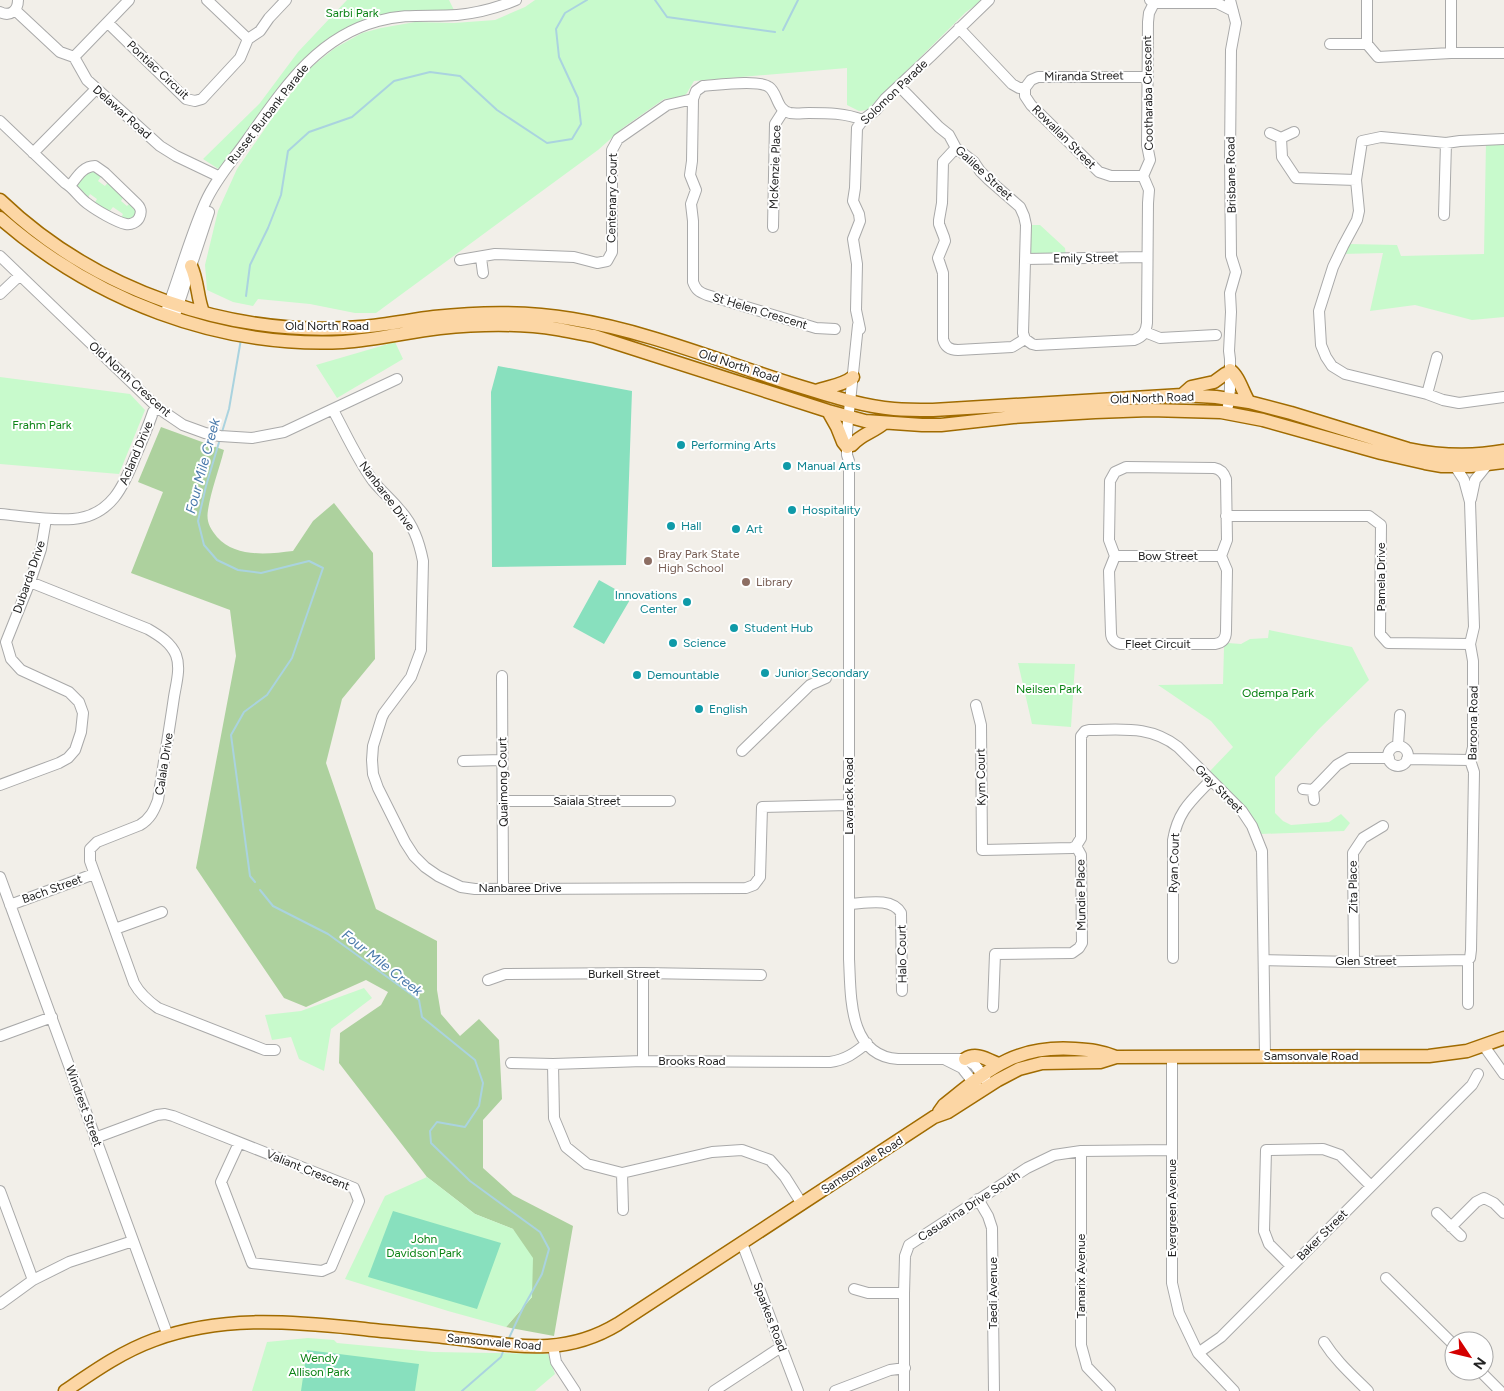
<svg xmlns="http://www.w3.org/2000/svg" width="1504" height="1391" font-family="Figtree,sans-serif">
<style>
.forest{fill:#add19e}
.park{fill:#c8facc}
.pitch{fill:#88e0be}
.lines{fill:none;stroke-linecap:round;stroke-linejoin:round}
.stream{stroke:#aad3df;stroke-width:2}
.minor-casing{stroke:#a9a9a9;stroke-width:12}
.major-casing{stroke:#a06b00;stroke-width:15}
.minor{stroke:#fff;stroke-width:10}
.major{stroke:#fcd6a4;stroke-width:12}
.culture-dot{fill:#0f9aa8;stroke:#fff;stroke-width:2}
.education-dot{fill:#8d6e63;stroke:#fff;stroke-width:2}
.labels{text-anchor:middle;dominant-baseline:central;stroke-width:4;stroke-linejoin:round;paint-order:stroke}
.park-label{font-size:12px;fill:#0c8416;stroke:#fff}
.street-label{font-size:12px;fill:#222;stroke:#fff}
.culture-label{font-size:12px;fill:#0d838f;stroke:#fff;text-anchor:start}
.education-label{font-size:12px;fill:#785e54;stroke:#fff;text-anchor:start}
.water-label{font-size:14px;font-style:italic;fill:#4a7aab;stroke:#fff}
</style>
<rect width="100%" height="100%" fill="#f2efe9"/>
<path class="forest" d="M161,427L224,450C219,470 211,490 208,510C206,522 210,528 217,537C236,558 268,554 293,551L313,521L334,503L373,553L375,659L342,699L326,763L376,909L437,941V990L441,1014L460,1036L479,1019L499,1040L502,1099L483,1120V1168L513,1195L573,1226L554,1336L506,1327L532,1297L513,1229L475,1214L427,1177L339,1063L340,1033L381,1005L388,992L366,980L306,1007L284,998L196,868L236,656L230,610L131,573L163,492L138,482Z"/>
<path class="park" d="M347,0H449L454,10H419L393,13L326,41L301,61L220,170L203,159L260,103L298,52Z
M535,0H983L966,12L867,110L859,111L847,105V68L694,81L687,93L683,97L664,99L624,127L598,150L376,313H355L310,304L258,299L253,306L233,302L207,290L205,265L218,211L237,169L275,114L311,67L335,48L362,33L381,28L415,22L454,23L495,20L525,7Z
M1486,141H1504V317L1472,320L1415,305L1370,311L1383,253L1341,254L1349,244L1397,245L1401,256L1484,254Z
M94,169L102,175L98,181L105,186L109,181L124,196L121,201L127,206L131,202L137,212L132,219L128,221L121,218L123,214L113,207L109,212L94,204L97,199L90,194L87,199L75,188L80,176Z
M1028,225H1040L1065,248L1066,256L1027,257Z
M395,342L403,359L337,398L316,365Z
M0,377L130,394L145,410L119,474L0,464Z
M1269,630L1352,647L1369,680L1319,729L1275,777V813L1283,821L1291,825L1329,822L1341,814L1350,823L1344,831L1260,834L1248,810L1210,771L1233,747L1211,721L1158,685L1223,684L1224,647L1228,643L1241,644L1250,639L1268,638Z
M1018,663L1075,664L1071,727L1032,724Z
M364,988L372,998L331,1029L324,1071L299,1059L291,1037L272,1040L265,1015L301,1011Z
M427,1177L475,1214L513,1229L533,1258L532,1297L506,1327L448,1311L345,1279L385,1196Z
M308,1338L334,1340L337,1343L433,1352L548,1354L555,1374L535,1391H252L267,1342Z"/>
<path class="pitch" d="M498,366L632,391L626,565L492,567L491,392Z
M599,580L631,598L604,644L573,627Z
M393,1211L501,1243L477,1309L368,1277Z
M307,1350L419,1364L415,1391H301Z"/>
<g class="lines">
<path class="stream" d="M655,0L667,17L775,32
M783,30L798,0
M246,296L250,265L268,228L281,195L288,151L309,132L352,117L394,81L430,72L460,76L497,110L547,143L572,139L581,124L578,98L559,57L556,29L565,13L587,0
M222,432L229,409L241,339
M220,439L206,486L198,521L204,545L217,560L238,570L261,573L309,561L323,568L292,658L267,695L244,712L231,735L250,876L255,882
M260,890L273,906L328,934L419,1000L422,1017L475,1060L483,1083L479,1106L465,1127L437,1122L430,1131L431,1143L470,1181L540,1232L549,1249L542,1274L523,1308L508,1340
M462,1391L501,1357L504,1349"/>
<g class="minor-casing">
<path id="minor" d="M207,0L248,39
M1150,0L1154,3H1217L1233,11
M1367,0V44L1378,57L1451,53H1504
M15,10L60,52L74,57L87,80L160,146L176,156L220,177
M0,12C10,17 18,11 18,0
M108,23L186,99L195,101L202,99L240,58L248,39L260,31L269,18L286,0
M959,28L1012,84L1019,88H1025
M1330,44H1367
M1451,53V0
M74,57L129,0
M899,86L939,127L949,135L956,148L974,162L980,171L989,180L1020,207L1024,216L1026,225L1023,333L1025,339
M1025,88V96L1031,105L1099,172L1111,176H1143
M1025,88L1031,80L1038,77H1148
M0,121L65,183C74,188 79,198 88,204C96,210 116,222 126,224C131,225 137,222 139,218C142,212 141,208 137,204L105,173L95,166C83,166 77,177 70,186
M1270,133L1281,138L1294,132
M1281,138L1282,157L1296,178L1356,180
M1504,139L1460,141L1446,143L1381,137L1362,141L1356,180L1359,211L1357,220L1343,246L1333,267L1319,311L1321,345L1326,357L1332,366L1345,374L1427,394L1443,400L1459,403L1504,397
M956,148L943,162L942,203L939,220V224L944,237L945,241L938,258L943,273V339C945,347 950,350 958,350L1012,347L1025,339L1032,344L1036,345L1134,340C1143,337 1146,332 1147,323L1148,203L1149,190L1143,176L1150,160L1147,145L1148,22L1149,13L1154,3
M33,153L96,89
M1444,215L1446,143
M773,227L775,124L784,110
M0,256L158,408L183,425L205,433L220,436L252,438L284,432L397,379
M481,258L483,273
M1025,259L1147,257
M460,260L495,254L574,257L597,263L607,261L612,252V150L618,139L667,105L693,99
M0,294L19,276
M167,309C180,274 190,237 205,203C215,180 233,160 247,140C283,90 315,38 378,21C406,13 430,17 457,15C478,13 497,8 516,0
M176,312L209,212
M858,325L847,431V455L849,461V959C851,996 848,1056 898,1059H965L975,1065L986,1080
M835,329L816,328L707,295C699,292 696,290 693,282V221L691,204L696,190L690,175L692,161L693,99L696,91L703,86C717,85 758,79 769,87C778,93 776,110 790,113C796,114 803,113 809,113C828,113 845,113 863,120
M860,329L856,310L857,264L853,239L860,221L859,214L853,201L855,188L857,128L863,120L876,110L885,99L932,55L989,0
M1145,332L1160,338L1216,335
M1427,394L1437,357
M1228,406L1230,389V359L1229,351L1231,312L1230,293L1236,272L1231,256L1230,157L1231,50L1236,23L1230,0
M333,410C346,434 357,459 373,481C381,491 391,499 399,509C413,524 419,541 423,561L421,650L411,677L384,713L382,717L373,746L372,760L373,774L378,788L405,842L414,856L425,867L438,876L461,887L475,889L746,888L754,885L760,877L762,807L849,805
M1455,466L1464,480L1470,502L1474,627L1470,644L1473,661V747L1470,760L1474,772L1471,950L1470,958L1468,960V1004
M1126,467L1214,468C1220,469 1224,473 1226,479L1227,540L1221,556L1227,570L1226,631C1226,639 1222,643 1215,644H1121C1115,643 1111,639 1111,633L1109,571L1115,556L1109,540L1110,481L1115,472Z
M1471,499L1475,480L1487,465
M0,514C24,516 49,521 73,519C111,516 124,486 136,455C142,441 148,427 153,412L158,408
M1226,516H1369L1381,525L1380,634L1388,643L1470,644
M1115,556H1221
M30,582L148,629C160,636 171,643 176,655C181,668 176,684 174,697C169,732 163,766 158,800C154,811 150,819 140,825L97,842L90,849V861L134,983C140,994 148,1001 158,1008L265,1050H275
M502,676L503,888
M976,705L981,725L982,850L1072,848L1076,846
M1398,745L1400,715
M1388 756a10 10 0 1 1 20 0a10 10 0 1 1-20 0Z
M742,751L810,685L826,678
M1407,759L1470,760
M463,761L502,760
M0,785L59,763L68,758L75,750L81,732L83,713L79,702L69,692L21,670L11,659L6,642L30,582L41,549L46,519
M1303,789L1313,790L1314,800
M1313,790L1337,765L1349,758H1389
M503,801H670
M0,877L168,1336
M850,904C866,903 892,897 901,913L902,991
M10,905L94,874
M115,929L162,912
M1173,958V840C1178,811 1191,801 1210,781
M1264,960L1354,962L1468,960
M1354,962L1353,853L1363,838L1383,826
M488,980L505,974L643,973L761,975
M993,1007L995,954L1072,953L1079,948L1082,943L1081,855L1076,846L1081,838V736L1085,731L1089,730C1121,730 1150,725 1178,747L1242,811L1252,826L1262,851L1265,1056
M0,1036L52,1017
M1484,1046L1504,1074
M1172,1057V1283L1179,1313L1198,1353
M946,1060L962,1068L977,1087
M643,1061V973
M511,1063L553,1064L643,1061L830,1062C845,1060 855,1053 867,1043
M553,1064L554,1118L566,1147L587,1164L622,1173L712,1152L742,1150L770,1160L785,1177L802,1204
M95,1138L157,1115L165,1114L173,1116L354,1188L359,1201L331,1267L322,1271L252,1263L221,1182L239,1143
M1081,1151V1345L1087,1367L1110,1391
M622,1173L623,1210
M0,1191L33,1280
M978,1199L988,1216L992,1228L994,1391
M1437,1213L1461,1236
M1451,1227L1476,1202L1484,1198L1494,1203L1504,1213
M742,1243L798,1391
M1291,1266L1269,1244L1264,1231L1266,1150L1323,1149L1340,1155L1371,1186
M1386,1278L1454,1345
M854,1289L868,1293H904
M0,1304L33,1280L69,1262L133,1241
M1324,1342C1336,1361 1352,1375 1368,1391
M553,1346L556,1362L575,1391
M1480,1371L1500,1391
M714,1391L781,1347
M835,1391L890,1370L905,1368
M904,1391V1293L905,1256L909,1245L1027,1168L1054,1155L1081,1151L1172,1150
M1234,1391L1198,1353L1221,1337L1472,1085L1478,1074"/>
</g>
<g class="major-casing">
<path id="major" d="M0,200C95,291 231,338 361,327C386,325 410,320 434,317C480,312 526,311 572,319C646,331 717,360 789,383C823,393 858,406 894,409C907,410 920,410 933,410L1182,395L1216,397L1249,402L1291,413L1408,449C1441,456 1471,457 1504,451
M0,218C94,300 217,348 343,342C376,340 407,332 440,328C478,324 519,323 557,329C569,331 581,334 594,336L828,411L865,421L922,425H941L1013,417L1095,412L1150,410L1221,412L1263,420L1381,453L1425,463L1442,466H1471L1504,462
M191,266C198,281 197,297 203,312
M1230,370C1239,376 1243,393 1249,402
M816,391C829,386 842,386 853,377
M1182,395L1191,387L1214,382L1225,374
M828,411L837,427L843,442L847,447
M852,445C861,434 874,432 884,423
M965,1059C976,1052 987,1059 998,1064
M939,1112L944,1105C988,1070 1014,1045 1075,1049C1091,1050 1101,1051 1116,1057
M65,1391C93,1372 121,1352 154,1340C220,1316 286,1321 355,1328C388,1332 420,1334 453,1338C513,1345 562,1358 618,1324L934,1117L948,1112L998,1080L1019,1069L1042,1063L1100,1062L1116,1057L1429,1056L1467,1051L1504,1038"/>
</g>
<use href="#minor" class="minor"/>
<use href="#major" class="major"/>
</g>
<g class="culture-dot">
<circle cx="681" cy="445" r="5"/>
<circle cx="787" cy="466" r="5"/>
<circle cx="792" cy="510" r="5"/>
<circle cx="671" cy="526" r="5"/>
<circle cx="736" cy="529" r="5"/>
<circle cx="687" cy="602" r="5"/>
<circle cx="734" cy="628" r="5"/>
<circle cx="673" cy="643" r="5"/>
<circle cx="765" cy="673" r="5"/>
<circle cx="637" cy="675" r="5"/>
<circle cx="699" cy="709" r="5"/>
</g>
<g class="education-dot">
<circle cx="648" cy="561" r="5"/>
<circle cx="746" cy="582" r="5"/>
</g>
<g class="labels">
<g class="park-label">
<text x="352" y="13">Sarbi Park</text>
<text x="42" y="425">Frahm Park</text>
<text x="1049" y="689">Neilsen Park</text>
<text x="1278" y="693">Odempa Park</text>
<text x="424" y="1239">John<tspan x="424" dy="14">Davidson Park</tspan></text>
<text x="319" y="1358">Wendy<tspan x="319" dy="14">Allison Park</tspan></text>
</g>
<g class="street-label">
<text transform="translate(158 70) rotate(43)">Pontiac Circuit</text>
<text transform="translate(1084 76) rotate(-1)">Miranda Street</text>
<text transform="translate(894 92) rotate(-44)">Solomon Parade</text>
<text transform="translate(1148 93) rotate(-91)">Cootharaba Crescent</text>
<text transform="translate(122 112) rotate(42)">Delawar Road</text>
<text transform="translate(268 114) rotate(-52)">Russet Burbank Parade</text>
<text transform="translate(1064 137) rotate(45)">Rowallan Street</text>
<text transform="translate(775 167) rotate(-88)">McKenzie Place</text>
<text transform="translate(984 173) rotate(43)">Galilee Street</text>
<text transform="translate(1231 175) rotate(-91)">Brisbane Road</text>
<text transform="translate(612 198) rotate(-89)">Centenary Court</text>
<text transform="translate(1086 258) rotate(-1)">Emily Street</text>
<text transform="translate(760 311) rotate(17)">St Helen Crescent</text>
<text x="327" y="326">Old North Road</text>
<text transform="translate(739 366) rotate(18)">Old North Road</text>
<text transform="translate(130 379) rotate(42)">Old North Crescent</text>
<text transform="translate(1152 398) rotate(-2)">Old North Road</text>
<text transform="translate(136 453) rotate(-67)">Acland Drive</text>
<text transform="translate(387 496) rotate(53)">Nanbaree Drive</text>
<text x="1168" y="556">Bow Street</text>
<text transform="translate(29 577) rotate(-71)">Dubarda Drive</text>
<text transform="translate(1381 577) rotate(-90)">Pamela Drive</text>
<text x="1158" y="644">Fleet Circuit</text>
<text transform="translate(1473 723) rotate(-89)">Baroona Road</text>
<text transform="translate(164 764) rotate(-81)">Calala Drive</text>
<text transform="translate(981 777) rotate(-91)">Kym Court</text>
<text transform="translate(503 782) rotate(-91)">Quaimong Court</text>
<text transform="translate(1219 789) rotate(45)">Gray Street</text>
<text transform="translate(849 796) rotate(-90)">Lavarack Road</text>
<text x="587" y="801">Saiala Street</text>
<text transform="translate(1174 863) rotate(-88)">Ryan Court</text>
<text transform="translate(1353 887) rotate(-91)">Zita Place</text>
<text x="520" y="888">Nanbaree Drive</text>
<text transform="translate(52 889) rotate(-20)">Bach Street</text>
<text transform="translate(1081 895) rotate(-91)">Mundie Place</text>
<text transform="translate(902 954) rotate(-91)">Halo Court</text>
<text x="1366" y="961">Glen Street</text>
<text x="624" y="974">Burkell Street</text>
<text x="1311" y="1056">Samsonvale Road</text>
<text x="692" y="1061">Brooks Road</text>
<text transform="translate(84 1106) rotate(70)">Windrest Street</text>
<text transform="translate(862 1165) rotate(-33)">Samsonvale Road</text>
<text transform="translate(308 1170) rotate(22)">Valiant Crescent</text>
<text transform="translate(969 1206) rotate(-33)">Casuarina Drive South</text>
<text transform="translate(1172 1208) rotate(-90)">Evergreen Avenue</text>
<text transform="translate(1322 1235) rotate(-45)">Baker Street</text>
<text transform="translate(1081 1276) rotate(-90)">Tamarix Avenue</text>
<text transform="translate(993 1293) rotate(-90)">Taedi Avenue</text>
<text transform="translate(770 1317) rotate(69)">Sparkes Road</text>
<text transform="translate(494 1342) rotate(5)">Samsonvale Road</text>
</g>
<g class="culture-label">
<text x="691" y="445">Performing Arts</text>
<text x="797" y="466">Manual Arts</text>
<text x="802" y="510">Hospitality</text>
<text x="681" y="526">Hall</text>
<text x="746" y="529">Art</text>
<text x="677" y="595" text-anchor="end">Innovations<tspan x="677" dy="14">Center</tspan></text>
<text x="744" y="628">Student Hub</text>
<text x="683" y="643">Science</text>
<text x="775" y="673">Junior Secondary</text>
<text x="647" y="675">Demountable</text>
<text x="709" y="709">English</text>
</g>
<g class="education-label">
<text x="658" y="554">Bray Park State<tspan x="658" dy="14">High School</tspan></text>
<text x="756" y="582">Library</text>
</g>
<g class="water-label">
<text transform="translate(203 466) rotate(-75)">Four Mile Creek</text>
<text transform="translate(382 963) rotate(38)">Four Mile Creek</text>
</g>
</g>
<g transform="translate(1469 1356) rotate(125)"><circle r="24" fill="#ffffff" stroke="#a7a7a7"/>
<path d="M0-4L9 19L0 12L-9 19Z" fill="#d40000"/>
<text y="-8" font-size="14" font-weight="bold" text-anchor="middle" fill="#222222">N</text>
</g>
</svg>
